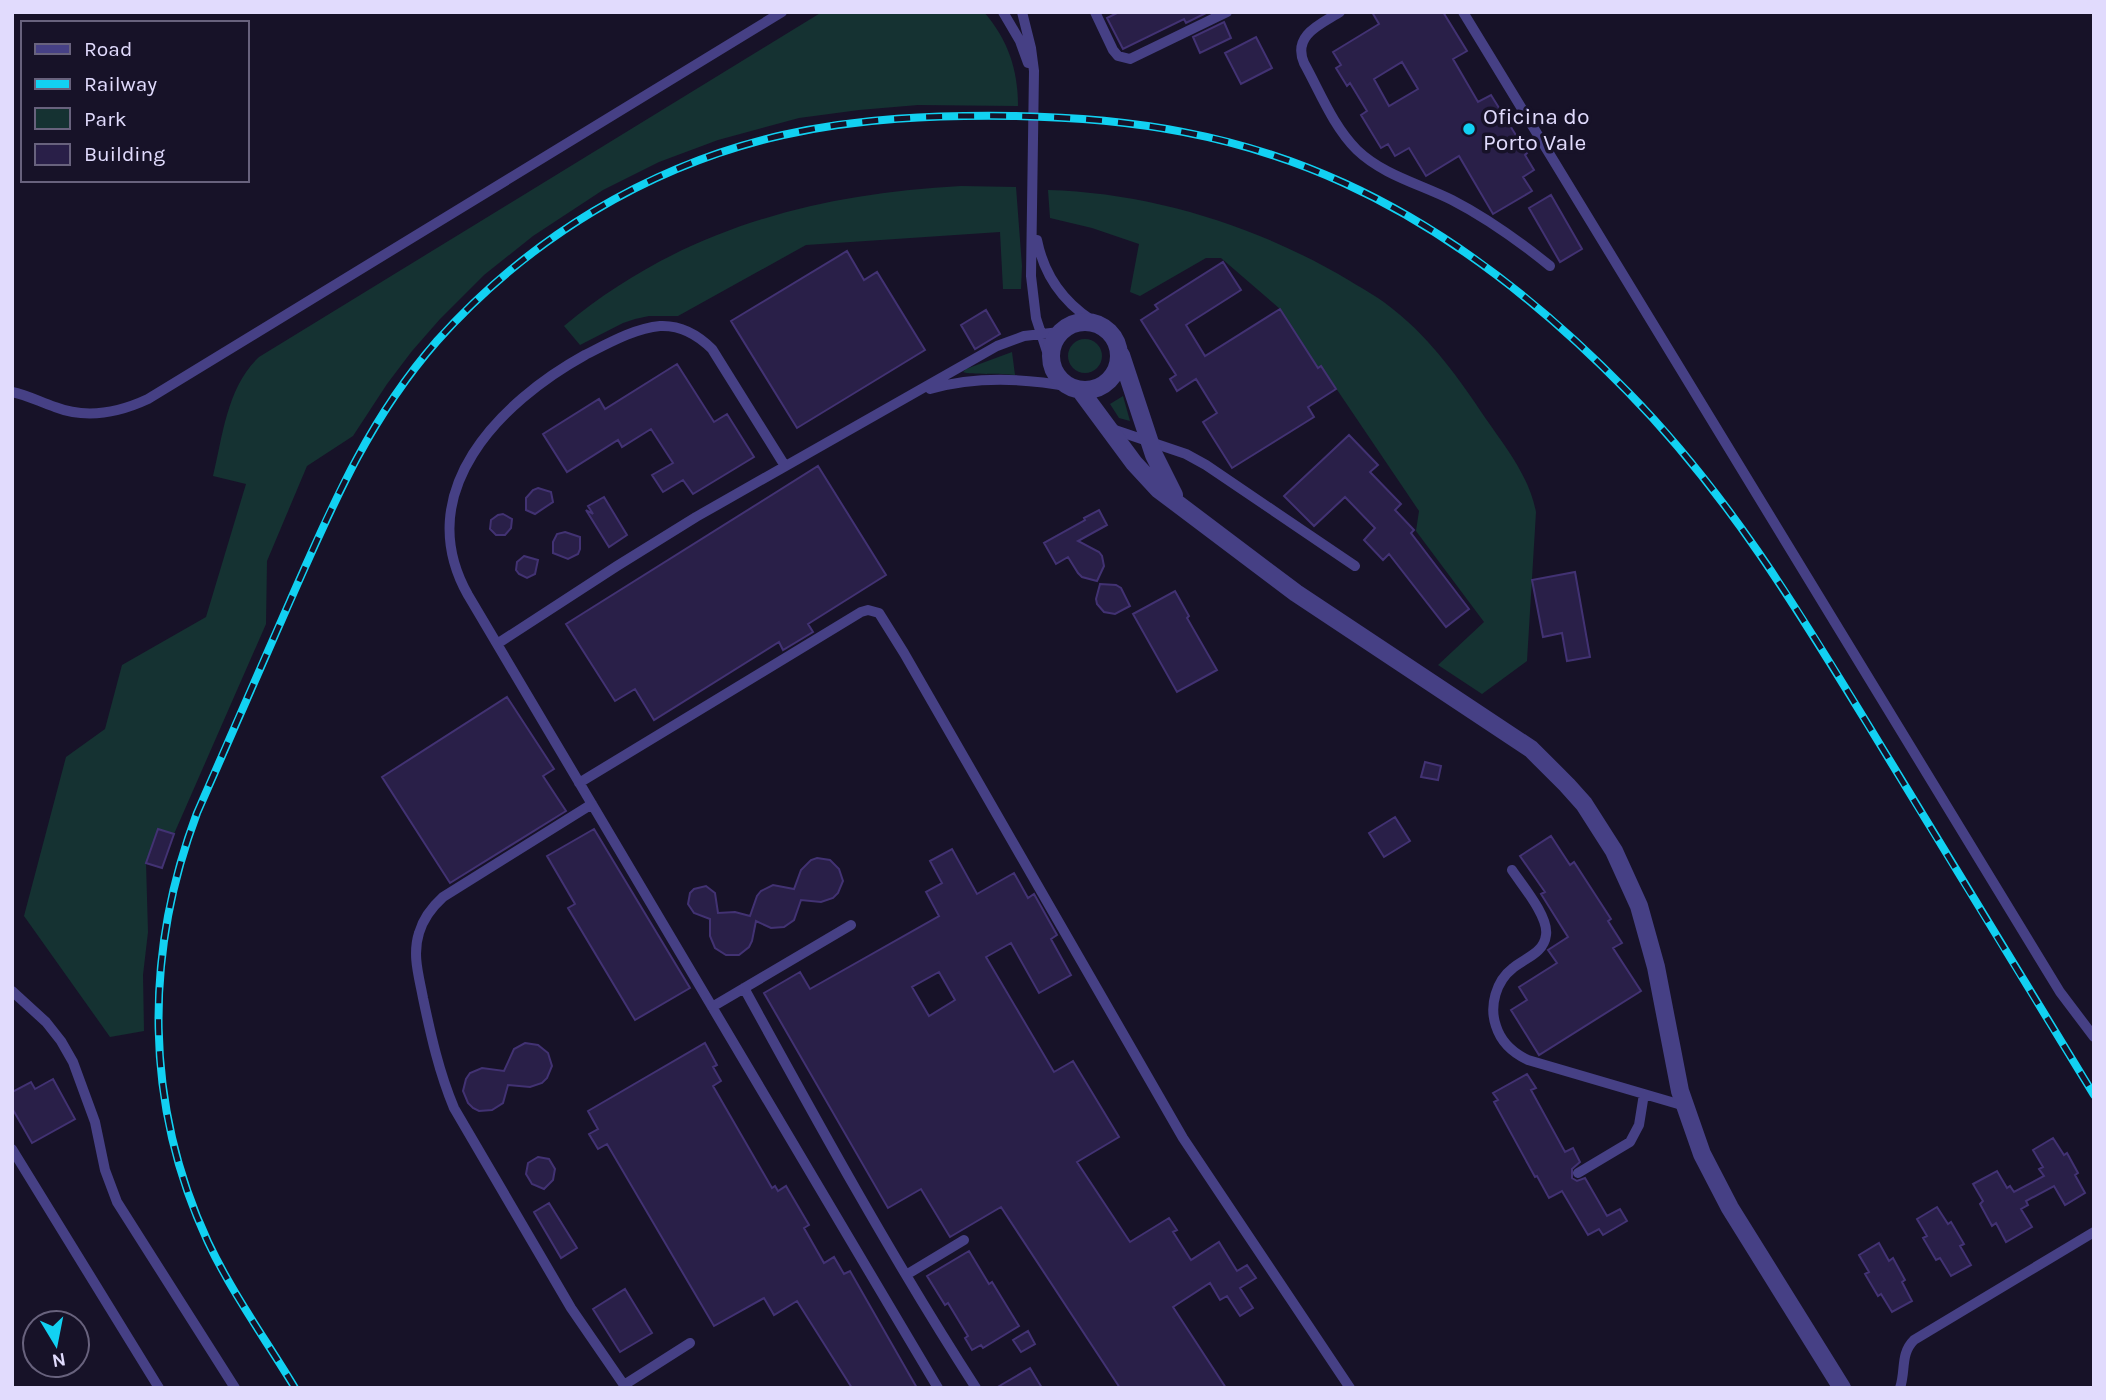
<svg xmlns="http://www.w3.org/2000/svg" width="2106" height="1400" font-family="Karla,sans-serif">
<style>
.green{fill:#153232}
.building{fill:#291f48;stroke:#423273;stroke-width:2;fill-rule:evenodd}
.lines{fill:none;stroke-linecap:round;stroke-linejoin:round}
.lane{stroke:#464085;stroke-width:10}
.street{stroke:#464085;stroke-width:18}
.rail-casing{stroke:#12d1f2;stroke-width:8}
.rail{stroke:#171228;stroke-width:5;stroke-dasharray:16;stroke-linecap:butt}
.poi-dot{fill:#12d1f2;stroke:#171228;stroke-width:2.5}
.labels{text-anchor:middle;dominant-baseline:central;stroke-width:7;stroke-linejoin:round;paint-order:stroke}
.poi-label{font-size:23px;fill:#e1dbfd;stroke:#171228;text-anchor:start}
</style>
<rect width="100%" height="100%" fill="#171228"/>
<path class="green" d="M822,12H984C1008,40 1018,69 1018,106L918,105L859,110L799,118L718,140L659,162L603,190L533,236L484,275L440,319L412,351L387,384L353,436L307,466L267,561L266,624L174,834L146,863L148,932L143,975L144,1031L110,1037L24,916L66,757L105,729L122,665L206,617L246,484L213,476C223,435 227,387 259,357Z
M961,186L1016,187L1022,266L1021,289H1003L1000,232L806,245L678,316H649L635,319L623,323L580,345L564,326C679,230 813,194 961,186Z
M1048,190C1153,193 1260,227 1350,281C1365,290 1381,299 1394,310C1432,340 1460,380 1486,419C1506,448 1529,476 1536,512L1527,661L1482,694L1438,665L1484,622L1416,531L1419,511L1321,366L1318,368L1280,309L1221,258H1206L1140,296L1130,292L1139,244L1092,228L1050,218Z
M1068 356a17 17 0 1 1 34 0a17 17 0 1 1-34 0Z
M1012,352L1015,375C1002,373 970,375 963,372L966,369Z
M1123,396L1130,421L1119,418L1110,404Z"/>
<path class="building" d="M1119,12H1208L1186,23L1184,19L1123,49L1107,18Z
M1372,12H1443L1467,51L1453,59L1478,102L1491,95L1527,153L1525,155L1534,170L1523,177L1532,191L1493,214L1459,156L1426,176L1409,148L1395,156L1388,144L1381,148L1361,115L1367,111L1350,83L1347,86L1336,68L1341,65L1333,52L1379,24ZM1402,62L1418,89L1389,106L1374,79Z
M1224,22L1231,38L1200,53L1193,37Z
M1256,37L1272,68L1241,84L1225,53Z
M1551,195L1582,249L1560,262L1529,208Z
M847,251L864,280L877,272L925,350L797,428L731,321Z
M1223,262L1241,290L1186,325L1205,356L1280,309L1318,368L1321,366L1336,389L1308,407L1314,417L1232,468L1203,422L1217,413L1196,379L1177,391L1170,379L1176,375L1141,320L1158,309L1155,305Z
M986,310L1000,334L975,349L961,325Z
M677,364L714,422L727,414L754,457L693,494L683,480L663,492L652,475L673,463L651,429L622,447L618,440L567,472L543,434L599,399L605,409Z
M1349,435L1378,465L1370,472L1401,504L1395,510L1414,530L1411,533L1469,609L1446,627L1389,554L1383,560L1364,540L1375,528L1345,497L1314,526L1284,496Z
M818,466L886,575L808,624L813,632L783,650L779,642L654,720L635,689L615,701L566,624Z
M538,488L551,492L553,502L535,514L526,510V498L533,490Z
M604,497L627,535L609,547L586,510L593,514L588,506Z
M1099,510L1107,525L1078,541L1099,552L1102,556L1104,566L1097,581L1082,577L1078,573L1068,557L1056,564L1044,543L1085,520L1084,518Z
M503,514L512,519L511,528L505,535H496L490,529L491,520L498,515Z
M565,532L580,537V549L578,554L568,559L553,553V542L557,534Z
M524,556L538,560L535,574L527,578L519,574L516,570L517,562Z
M1575,572L1590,657L1567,661L1562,633L1543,637L1532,580Z
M1100,584L1116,585L1121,588L1130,606L1115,614L1104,612L1097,604L1096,599Z
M1175,591L1189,616L1187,618L1217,670L1177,692L1133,614Z
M507,697L554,769L543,776L566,811L450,883L382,777Z
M1425,762L1441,766L1438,780L1421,777Z
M1395,817L1410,841L1384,857L1369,833Z
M158,829L174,834L162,868L146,863Z
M594,829L690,988L635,1020L568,908L575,904L547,856Z
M1551,836L1570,865L1574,862L1611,919L1608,921L1622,943L1613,948L1641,991L1539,1055L1511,1010L1527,1000L1519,987L1557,963L1548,950L1568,937L1541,894L1545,892L1520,856Z
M952,849L977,894L1014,873L1028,898L1034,894L1057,935L1051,939L1071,975L1039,993L1011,943L986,957L1054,1072L1073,1061L1119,1137L1077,1162L1130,1242L1169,1218L1177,1230L1173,1232L1191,1260L1219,1242L1237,1271L1247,1265L1256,1278L1240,1288L1253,1308L1240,1316L1227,1296L1220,1300L1210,1283L1173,1307L1226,1388H1120L1001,1207L950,1237L921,1189L888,1208L764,993L800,972L810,989L939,916L926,892L942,883L930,861ZM939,972L955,1000L929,1016L912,987Z
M817,858L830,860L839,869L843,881L838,893L833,898L821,902L801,900L794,920L784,927L771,928L756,921L752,941L749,947L739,955H726L715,948L710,936V919L694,913L688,904L690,893L694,889L706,886L715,893L718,913L735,912L750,916L757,896L761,891L773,885L794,889L801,870L811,860Z
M525,1043L538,1045L548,1053L552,1066L547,1078L542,1083L530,1087L508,1085L503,1103L492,1110L479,1111L473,1108L468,1103L463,1091L466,1079L470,1073L482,1068L504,1071L514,1049Z
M705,1043L717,1065L713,1067L721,1081L713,1086L772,1188L775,1186L778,1191L786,1186L809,1225L804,1228L824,1263L834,1257L844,1274L850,1271L917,1388H852L797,1301L774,1315L764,1298L714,1326L607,1144L598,1149L589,1134L598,1129L588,1111Z
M1527,1074L1536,1088L1531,1090L1565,1152L1573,1148L1580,1162L1572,1169V1178L1577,1181L1585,1178L1607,1216L1620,1209L1627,1221L1603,1235L1599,1229L1588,1235L1562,1191L1549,1198L1537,1176L1535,1177L1494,1102L1498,1100L1493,1093Z
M53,1079L75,1119L32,1143L12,1108V1092L31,1082L35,1089Z
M2053,1138L2064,1155L2067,1153L2078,1173L2075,1175L2085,1193L2065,1205L2054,1186L2026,1201L2028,1205L2021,1209L2032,1227L2006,1242L1996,1223L1992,1226L1980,1204L1983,1201L1973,1184L1997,1171L2007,1188L2010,1186L2014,1192L2044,1176L2039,1169L2043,1167L2033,1150Z
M538,1157L549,1159L555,1169L553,1180L544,1189L532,1184L526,1174L528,1163Z
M549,1203L577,1248L561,1258L534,1212Z
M1937,1207L1948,1224L1951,1222L1964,1244L1960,1246L1971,1265L1951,1276L1940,1258L1936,1260L1923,1238L1927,1236L1917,1219Z
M1879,1243L1889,1261L1893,1258L1905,1280L1902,1282L1912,1301L1892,1312L1881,1294L1878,1296L1865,1274L1869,1272L1859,1255Z
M969,1251L989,1284L992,1282L1019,1326L983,1348L981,1345L972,1350L965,1338L968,1336L948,1303L945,1305L927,1276Z
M625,1289L652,1333L620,1352L593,1309Z
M1028,1331L1035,1344L1021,1352L1013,1340Z
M1030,1368L1042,1388H996Z"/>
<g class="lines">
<path class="lane" d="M1003,12L1020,41L1028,63
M1022,12L1031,48L1034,71L1031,276L1036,318L1052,367
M1095,12L1113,50L1118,56L1130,59L1227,12
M1340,12C1321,24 1292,35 1304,63C1320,92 1333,126 1357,150C1383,175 1420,184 1452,200C1487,218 1519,241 1550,266
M1463,12L2060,992L2094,1037
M1037,240C1045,280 1068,308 1103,327
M930,389C976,376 1024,378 1071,387
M12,392C27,395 40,402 55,407C86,419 118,413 148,399L782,12
M1112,429L1186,454L1206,465L1355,566
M785,466L712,349C698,335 681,325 660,326C635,328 607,344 585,355C500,402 410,492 468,595L938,1388
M497,644L617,566L696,517L997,346L1024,336L1060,332
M579,783L861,612L868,610L879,613L904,653L1183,1138L1350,1388
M592,804L443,897C432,907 423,919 419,933C412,955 419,976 423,998C431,1036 439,1072 454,1108L571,1308L626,1388
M1512,870C1522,885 1549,917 1546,935C1544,953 1525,958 1513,968C1496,981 1489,1006 1496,1026C1501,1042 1513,1053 1528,1060L1685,1106
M744,988C818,1123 892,1258 976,1388
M12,991L46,1022L61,1041L73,1062L95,1122L105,1170L117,1202L235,1388
M712,1007L851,925
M12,1149L159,1388
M1578,1173L1630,1142L1639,1125L1644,1094
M906,1275L964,1240
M624,1385L690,1343
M1900,1388C1906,1370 1900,1354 1914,1340L2094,1232"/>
<path class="street" d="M1051 356a34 34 0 1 1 68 0a34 34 0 1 1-68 0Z
M1121,355L1154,455L1174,495
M1080,390L1134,463L1158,489L1296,593L1531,749L1567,785L1584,804L1614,851L1639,906L1656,967L1680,1091L1702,1154L1730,1208L1842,1388"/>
<g class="rail-casing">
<path id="rail" d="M295,1388C266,1340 232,1293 208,1242C144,1104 144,954 197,813C228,742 259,671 290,601C332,506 368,420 437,341C528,239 649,165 783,135C858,118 936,115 1013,116C1132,118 1236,134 1344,183C1452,232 1546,308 1628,392C1733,499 1804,620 1881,746C1952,863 2023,979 2094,1095"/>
</g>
<use href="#rail" class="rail"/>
</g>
<circle class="poi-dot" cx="1469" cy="129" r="7"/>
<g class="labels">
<g class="poi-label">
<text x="1483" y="116">Oficina do<tspan x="1483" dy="26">Porto Vale</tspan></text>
</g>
</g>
<rect width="2106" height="1400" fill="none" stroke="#e1dbfd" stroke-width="28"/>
<rect x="21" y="21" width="228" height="161" fill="#171228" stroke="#68627d" stroke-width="2"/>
<rect x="35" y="44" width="35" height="10" fill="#464085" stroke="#68627d" stroke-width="2"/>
<text x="84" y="56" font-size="21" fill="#e1dbfd">Road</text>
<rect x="35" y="79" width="35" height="10" fill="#12d1f2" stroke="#68627d" stroke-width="2"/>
<text x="84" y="91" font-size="21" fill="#e1dbfd">Railway</text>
<rect x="35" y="108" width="35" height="21" fill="#153232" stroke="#68627d" stroke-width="2"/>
<text x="84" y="126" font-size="21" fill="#e1dbfd">Park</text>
<rect x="35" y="144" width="35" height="21" fill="#291f48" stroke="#68627d" stroke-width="2"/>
<text x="84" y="161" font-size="21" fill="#e1dbfd">Building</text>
<g transform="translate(56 1344) rotate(170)"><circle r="33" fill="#171228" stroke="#68627d" stroke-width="2"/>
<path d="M0-5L12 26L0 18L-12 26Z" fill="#12d1f2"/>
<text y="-10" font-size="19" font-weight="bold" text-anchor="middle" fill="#e1dbfd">N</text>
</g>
</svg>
